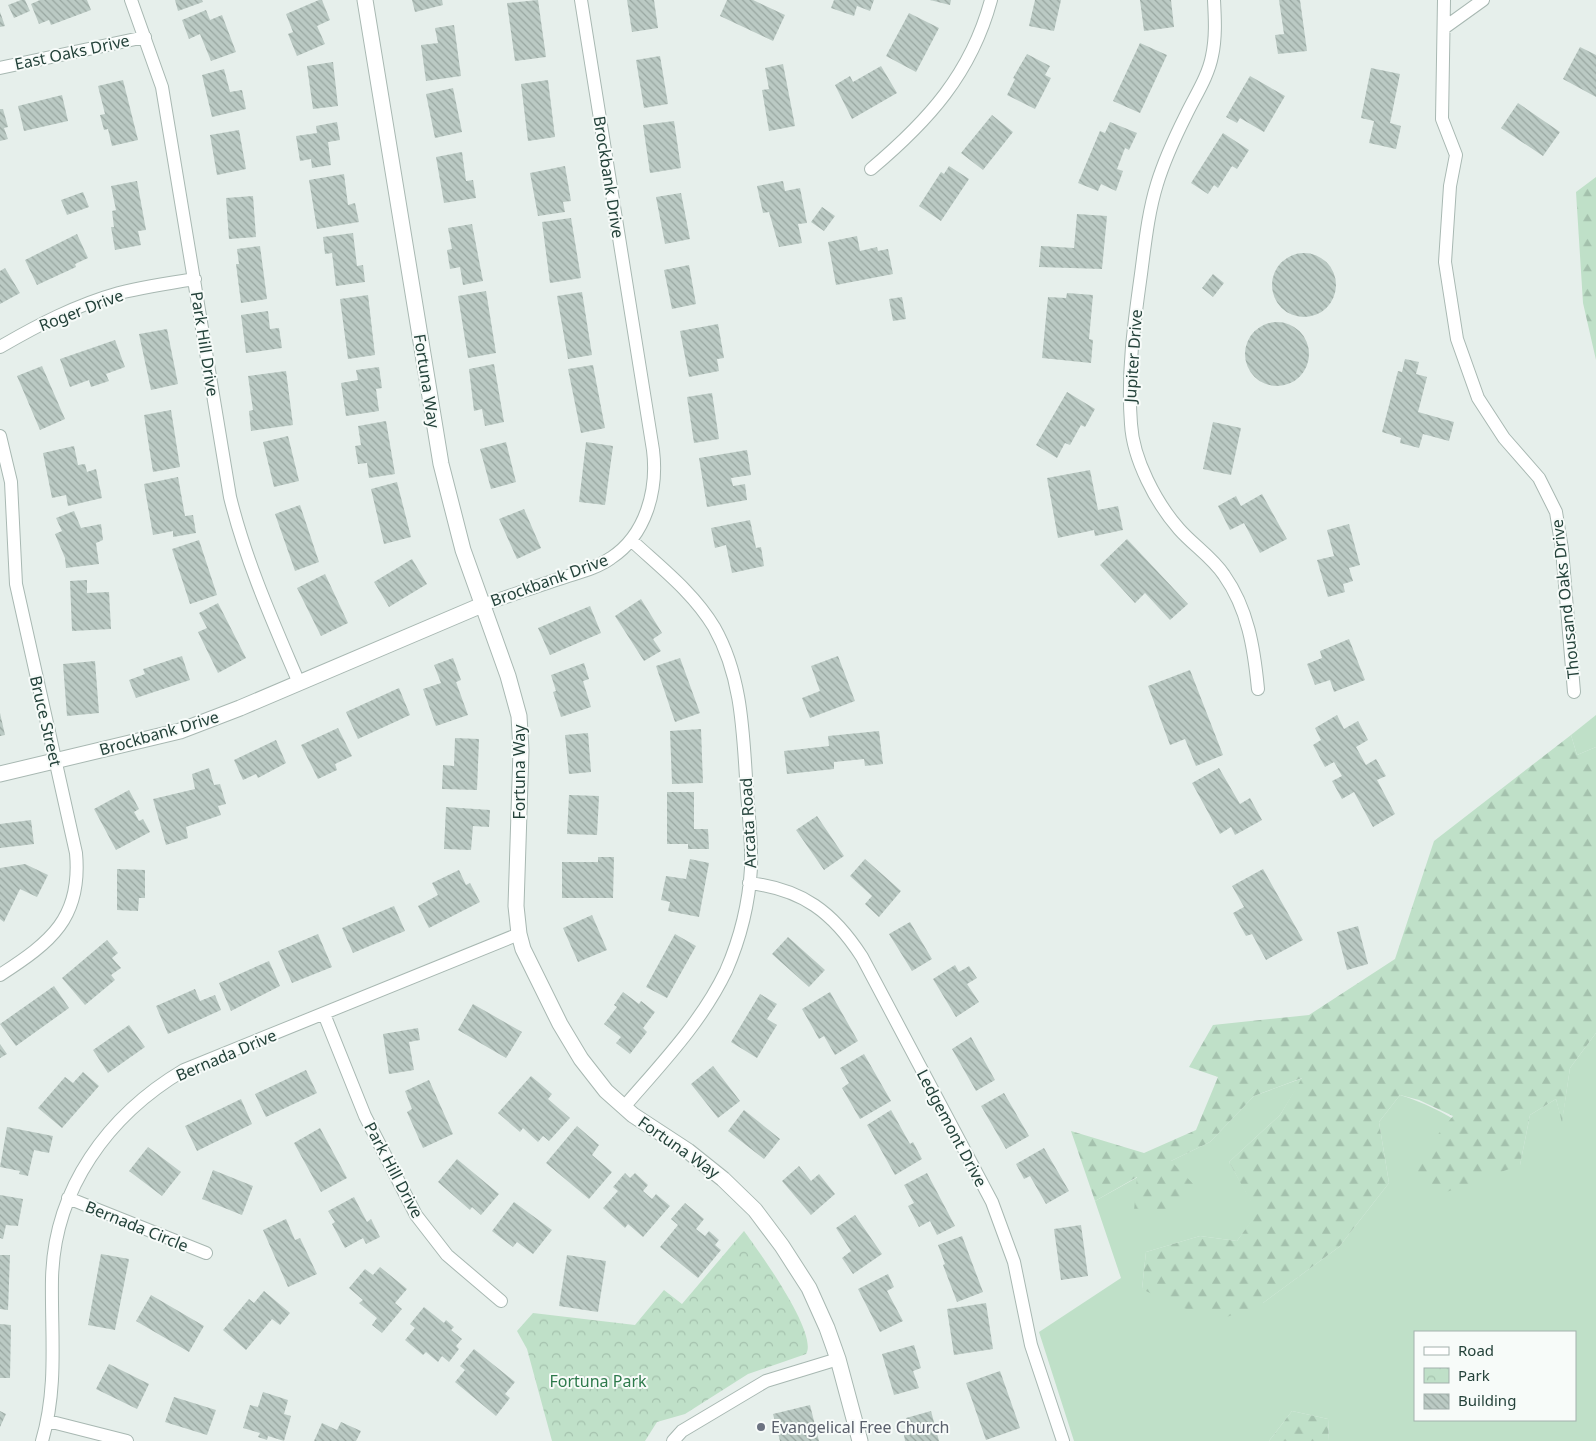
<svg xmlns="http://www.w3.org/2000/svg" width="1596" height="1441" font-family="'Noto Sans',sans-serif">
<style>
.grass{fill:#bfe0c8;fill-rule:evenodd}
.forest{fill:url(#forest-firs)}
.park{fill:url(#park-crowns)}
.building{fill:url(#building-back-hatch)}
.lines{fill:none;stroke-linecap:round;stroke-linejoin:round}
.minor-casing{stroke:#a8b8b2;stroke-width:14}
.tertiary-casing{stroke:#a8b8b2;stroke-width:17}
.minor{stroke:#fff;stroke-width:12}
.tertiary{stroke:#fff;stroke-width:15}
.worship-dot{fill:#6b7280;stroke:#f7fbf9;stroke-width:2}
.labels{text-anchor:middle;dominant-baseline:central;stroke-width:4;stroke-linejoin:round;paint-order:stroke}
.street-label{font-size:16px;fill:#24423a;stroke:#f7fbf9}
.park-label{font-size:16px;fill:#2d7a4b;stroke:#f7fbf9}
.worship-label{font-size:16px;fill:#5b616d;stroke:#f7fbf9;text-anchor:start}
</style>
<defs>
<pattern id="forest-firs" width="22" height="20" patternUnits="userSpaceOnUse" patternTransform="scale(1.25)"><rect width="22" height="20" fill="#bfe0c8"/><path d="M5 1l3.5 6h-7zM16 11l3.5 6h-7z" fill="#a4c1ad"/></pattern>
<pattern id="park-crowns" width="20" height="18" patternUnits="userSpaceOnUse" patternTransform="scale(1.25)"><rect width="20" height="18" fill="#bfe0c8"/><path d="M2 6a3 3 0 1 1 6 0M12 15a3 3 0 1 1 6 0" fill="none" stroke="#a4c1ad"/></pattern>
<pattern id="building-back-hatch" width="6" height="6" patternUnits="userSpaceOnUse" patternTransform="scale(1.25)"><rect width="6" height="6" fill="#bbcac4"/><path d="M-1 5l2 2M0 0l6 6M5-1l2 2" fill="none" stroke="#98a6a0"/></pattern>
</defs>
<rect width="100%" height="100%" fill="#e6efeb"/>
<path class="grass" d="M1596,715V747L1577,755L1571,735Z
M1596,1033V1441H1329L1328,1419L1292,1411L1269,1441H1074L1039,1332L1121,1278L1095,1201L1138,1177L1210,1142L1254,1096L1303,1078L1280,1115L1229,1162L1258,1213L1237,1241L1200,1236L1146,1252L1142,1289L1263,1303L1339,1247L1389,1183L1379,1122L1400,1095C1446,1109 1482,1137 1520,1165L1530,1115L1556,1099L1562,1121L1570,1068ZM1415,1332H1575V1420H1415Z"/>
<path class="forest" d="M1596,177V360L1583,303L1576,192Z
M1571,735L1577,755L1596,747V1033L1570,1068L1562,1123L1556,1099L1530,1115L1520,1165L1444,1193L1409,1170L1453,1116L1419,1100L1400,1095L1379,1122L1389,1183L1339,1247L1263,1303L1222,1319L1176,1306L1142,1289L1146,1252L1200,1236L1237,1241L1257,1213L1229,1162L1280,1115L1302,1078L1254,1096L1210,1142L1171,1161L1200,1191L1172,1211H1134L1137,1177L1095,1201L1071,1131L1144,1153L1196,1130L1218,1077L1189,1067L1213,1025L1309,1015L1395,959L1434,841Z
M1292,1411L1328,1419L1329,1441H1269Z"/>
<path class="park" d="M744,1231C758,1250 819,1334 806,1354L748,1374L685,1414L657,1422L645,1441H552L527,1349L517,1331L533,1313L635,1325L664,1290L682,1304Z"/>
<path class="building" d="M21,0H25L30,11L14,18L8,5Z
M40,0H87L91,10L51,25L49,20L39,24L31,4Z
M175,0H202L203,2L178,11Z
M319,0H322L330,20L317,26L325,44L297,56L288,34L293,32L286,14Z
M412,0H442L443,5L415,12Z
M538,0L546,57L515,61L507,3Z
M627,0H654L658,28L632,32Z
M727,0H753L785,15L773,41L720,16Z
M834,0H874L870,11L857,6L854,16L831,8Z
M930,0H951L950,5Z
M1035,0H1061L1054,31L1029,26Z
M1140,0H1171L1174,27L1144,31Z
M1279,0H1300L1307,51L1278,54L1275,35L1284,34Z
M206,10L210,20L222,15L236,52L211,61L200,34L189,39L182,20Z
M0,12L5,26L0,27Z
M909,13L939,28L916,72L886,56Z
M454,25L461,76L426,81L421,45L438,43L435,28Z
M1140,43L1167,55L1140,113L1113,101Z
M1580,47L1596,55V97L1563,79Z
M1027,54L1050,66L1045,75L1051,78L1035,109L1007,95L1015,79L1013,78Z
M660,56L668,104L644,108L636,60Z
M333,62L338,106L313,109L307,66Z
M783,64L795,126L769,131L762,90L769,89L765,68Z
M881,66L897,93L852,119L835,85L850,76L853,82Z
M1371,68L1400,74L1390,123L1401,126L1396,149L1369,143L1374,121L1361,118Z
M224,69L230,92L242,90L246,109L212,117L202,75Z
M1250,76L1285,96L1264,132L1240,118L1237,123L1226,117Z
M123,80L138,140L112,146L108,129L104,130L100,115L105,114L98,86Z
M548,80L555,137L528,141L521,84Z
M453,88L462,132L435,138L426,94Z
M62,95L68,121L24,131L18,106Z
M1518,103L1560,132L1543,156L1501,128Z
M0,109H3L8,127L4,128L8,139L0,141Z
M992,115L1013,132L983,170L961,153Z
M674,121L681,168L650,173L643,125Z
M337,122L340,140L328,142L331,165L312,168L311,159L300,161L296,136L317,133L316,126Z
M1110,122L1137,133L1129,150L1125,148L1117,169L1123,171L1116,191L1101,184L1098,191L1078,183L1100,131L1105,133Z
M239,130L246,169L217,175L210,135Z
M1223,133L1249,150L1237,169L1232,166L1218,188L1214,185L1208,194L1191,183Z
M462,152L466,181L473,180L476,198L444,203L436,157Z
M565,166L571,201L563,202L565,212L538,216L530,173Z
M949,166L969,179L941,221L919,206L941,172L944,174Z
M344,174L348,205L355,203L359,222L317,229L309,180Z
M137,181L146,230L138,231L141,245L115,250L111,227H114L112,211L116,210L111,186Z
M783,181L785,191L800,188L807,223L798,224L802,243L779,247L769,212L763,213L757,186Z
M83,192L89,207L67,215L61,200Z
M681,193L690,239L665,244L656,197Z
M253,196L256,237L229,239L226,198Z
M822,207L835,216L824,231L811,222Z
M1077,214L1107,216L1102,269L1039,267L1041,246L1074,248Z
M571,218L581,278L550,283L542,222Z
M472,224L483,281L463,285L460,267L450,269L447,250L452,249L448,228Z
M353,233L357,266L363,265L365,282L336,286L332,253L325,254L323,237Z
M77,234L88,258L75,264L76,267L37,285L25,260Z
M857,236L860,251L877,247L878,251L888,249L893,274L836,285L828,242Z
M260,246L267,299L241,303L236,264H239L237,249Z
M1272 285a32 32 0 1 1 64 0a32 32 0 1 1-64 0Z
M689,265L696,304L672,309L664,270Z
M5,268L20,293L0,304V271Z
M1213,274L1224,283L1213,297L1202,288Z
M486,291L496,353L468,358L458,296Z
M582,292L592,355L568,359L557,296Z
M1067,293L1093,295L1089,339L1093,340L1091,363L1042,358L1048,297L1066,298Z
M368,295L375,355L348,359L340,299Z
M902,297L906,319L893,321L889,299Z
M268,311L270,329L279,328L282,348L246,353L241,315Z
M1245 354a32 32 0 1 1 64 0a32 32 0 1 1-64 0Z
M718,324L724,358L717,359L719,371L689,377L680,331Z
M167,329L178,384L151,390L139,334Z
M115,340L125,367L106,374L109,381L91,387L89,380L70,387L60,359Z
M1405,359L1419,362L1416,374L1427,377L1418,412L1454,422L1449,441L1423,434L1419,448L1400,443L1401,438L1382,432L1398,371L1402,372Z
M494,364L504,422L485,426L482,409L474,411L469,369Z
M593,365L605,428L581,433L568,369Z
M42,366L65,419L40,430L17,376Z
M379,367L382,388L376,389L379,411L346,416L341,383L358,380L356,370Z
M286,371L293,425L251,431L249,411L253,410L248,376Z
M1067,392L1095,409L1085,427L1081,425L1070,445L1065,443L1057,458L1036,445Z
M712,393L719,439L694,443L687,397Z
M171,410L180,467L153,472L144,415Z
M386,421L395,474L369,478L367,463L358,464L355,446L361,445L358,426Z
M1213,422L1241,428L1231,475L1203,469Z
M288,436L299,481L274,487L263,442Z
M506,442L516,482L491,489L480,449Z
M586,442L613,446L605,505L579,502Z
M74,446L78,465L85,464L87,472L96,469L102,498L68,506L66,495L52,498L43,453Z
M747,450L751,475L731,478L733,486L745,484L747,500L707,507L699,458Z
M1090,470L1098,510L1118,506L1123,530L1095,536L1094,530L1058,538L1047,478Z
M178,477L185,516L193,515L196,533L173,537V531L153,535L144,484Z
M397,482L411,537L384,544L371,489Z
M1262,494L1287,539L1260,553L1244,523L1230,530L1218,506L1236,496L1241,506Z
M300,505L319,562L295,571L275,514Z
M524,509L541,548L517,559L499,519Z
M74,511L81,528L101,524L103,540L96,543L99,564L66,568L65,558L55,534L62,531L56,518Z
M750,520L756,548L761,547L764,566L732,573L726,545L715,548L711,528Z
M1349,524L1360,565L1349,568L1353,581L1343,584L1345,592L1328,597L1317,560L1334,556L1327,530Z
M1127,539L1188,604L1170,620L1145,593L1135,603L1100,565Z
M199,540L217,595L190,604L172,549Z
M412,559L427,584L389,607L374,582Z
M325,574L348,623L321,636L297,588Z
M87,580V593L109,592L111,629L72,631L70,581Z
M641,599L662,633L653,639L661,651L644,661L615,616Z
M218,603L246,658L218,673L198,632L207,628L199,613Z
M590,606L601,633L550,655L538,628Z
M1349,639L1365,680L1334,692L1330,680L1315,685L1307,664L1322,658L1320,651Z
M182,656L190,680L136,698L129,680L145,674L143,669Z
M838,656L855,701L810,718L802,698L820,691L811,666Z
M453,658L461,680L456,682L468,715L436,726L423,689L441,683L434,665Z
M680,658L700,713L675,722L656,666Z
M95,661L99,713L67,716L63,664Z
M584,663L589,679L583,681L591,707L561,717L553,692L556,691L551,675Z
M1190,670L1223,755L1196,766L1185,739L1170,745L1148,686Z
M399,688L410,715L358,739L346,712Z
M0,713L5,735L0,736Z
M1337,715L1344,729L1358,721L1368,740L1356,747L1366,765L1376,759L1386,776L1377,780L1395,814L1373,827L1354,792L1342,799L1332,781L1342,776L1334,762L1325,767L1313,745L1321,740L1315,728Z
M338,728L352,756L335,764L337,770L318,779L301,745Z
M701,729L703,783L672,784L670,731Z
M879,731L883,764L865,766L864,759L834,762V769L787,774L784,751L829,746L828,736Z
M588,733L591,772L569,774L565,735Z
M455,738L479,739L477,790L442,789L443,765L454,766Z
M276,740L286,763L258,778L256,774L243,780L234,760Z
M209,768L214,785L220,784L226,804L218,806L221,815L186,827L188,838L166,845L153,799L195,789L192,774Z
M1219,768L1240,804L1250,798L1262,820L1235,835L1231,827L1220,834L1192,783Z
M129,790L139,809L134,812L139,821L143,819L150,832L116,850L94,809Z
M667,792H694V829H708L709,849H688V844H667Z
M569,795L599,796L597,835L567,834Z
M446,807L490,810L489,827L473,826L471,850L444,849Z
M817,816L844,856L824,870L796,830Z
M31,820L34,844L0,848V824Z
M598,857H614L613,898H562V862H598Z
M690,859L709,863L699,917L668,911L670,902L661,900L666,876L686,879Z
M865,859L901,891L879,917L865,904L872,896L850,876Z
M25,864L48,875L37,897L20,889L4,922L0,919V868Z
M117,869L145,870V898H139L138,911L117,910Z
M1263,869L1303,940L1266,960L1252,934L1246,936L1233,913L1244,907L1232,886Z
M459,870L466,885L470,883L480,902L429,928L418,906L438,895L432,883Z
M394,906L405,931L353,953L342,928Z
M592,915L607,950L578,962L563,928Z
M910,922L932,959L912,971L889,934Z
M1358,926L1368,964L1347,970L1337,932Z
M318,934L332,967L292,983L278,951Z
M675,934L696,946L667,998L646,987Z
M788,937L825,970L809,987L772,954Z
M107,940L118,953L112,958L121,968L111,975L115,980L85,1005L62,978Z
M269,961L280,986L231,1011L219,983Z
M955,965L959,972L969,966L977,978L967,984L979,1002L956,1017L933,979Z
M54,986L69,1008L16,1046L0,1024Z
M195,989L200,1001L215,995L221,1010L168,1034L156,1006Z
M623,992L639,1004L641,1001L655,1012L643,1028L647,1032L630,1054L616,1043L621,1037L604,1024L617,1007L614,1005Z
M830,992L858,1041L835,1055L824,1036L819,1039L802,1009Z
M760,994L777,1004L767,1019L777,1025L757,1058L731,1042Z
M473,1004L522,1032L506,1058L458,1030Z
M129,1025L145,1047L108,1073L93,1050Z
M418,1028L420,1040L409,1042L414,1070L389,1074L383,1034Z
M971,1037L995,1080L976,1091L952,1049Z
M0,1044L7,1054L0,1058Z
M864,1054L891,1101L860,1119L842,1088L849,1083L840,1068Z
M713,1066L740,1101L718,1118L691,1084Z
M306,1070L317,1093L266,1117L255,1094Z
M83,1072L99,1086L62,1128L38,1108L65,1077L73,1083Z
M531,1076L552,1094L548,1099L570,1118L549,1141L543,1136L538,1142L523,1128L520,1132L498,1113Z
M429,1080L453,1134L423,1148L407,1112L412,1109L405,1091Z
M1004,1093L1029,1136L1006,1149L981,1106Z
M241,1099L252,1124L197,1151L185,1126Z
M744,1110L780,1139L764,1159L728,1131Z
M891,1110L910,1144L913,1142L922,1159L895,1175L867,1125Z
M577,1126L599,1145L592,1155L612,1172L589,1199L546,1163Z
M7,1127L53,1136L49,1153L34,1150L28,1176L19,1174L20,1171L0,1167Z
M320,1128L347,1178L321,1192L294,1143Z
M148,1147L181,1172L162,1196L129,1171Z
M1044,1148L1069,1191L1046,1204L1030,1176L1024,1179L1016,1164Z
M457,1159L499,1194L481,1215L472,1207L470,1210L438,1182Z
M799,1166L811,1181L819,1174L835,1194L811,1215L782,1181Z
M213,1170L253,1186L242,1215L202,1199Z
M625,1173L630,1178L635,1173L648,1185L643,1191L652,1199L656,1194L670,1206L643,1237L628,1224L625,1228L603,1208L618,1191L613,1187Z
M927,1173L955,1226L937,1235L930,1221L919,1227L908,1206L914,1203L904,1185Z
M0,1195L23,1199L18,1226L6,1225L3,1239L0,1238Z
M354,1197L367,1222L371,1219L380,1237L366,1244L363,1238L345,1248L332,1224L335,1222L328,1211Z
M514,1202L552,1230L533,1254L517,1242L513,1247L492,1231Z
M685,1203L704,1219L696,1229L705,1236L709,1231L719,1240L715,1245L721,1250L698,1278L660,1247L678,1225L671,1219Z
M855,1215L882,1254L853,1274L842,1258L851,1251L836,1228Z
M286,1219L295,1240L300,1238L317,1274L288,1287L263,1230Z
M1081,1225L1088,1276L1061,1280L1054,1229Z
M962,1236L983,1292L957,1302L943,1265L945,1264L938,1245Z
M101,1254L129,1259L115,1330L88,1325Z
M0,1255H10L8,1310L0,1309Z
M567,1255L606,1261L598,1312L559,1306Z
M380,1267L407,1289L395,1303L402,1309L382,1333L372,1325L377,1318L359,1303L363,1300L349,1288L365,1269L373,1275Z
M888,1274L894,1287L887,1291L903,1321L880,1332L858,1289Z
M264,1291L290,1313L280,1325L272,1319L246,1350L223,1330L249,1299L254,1303Z
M151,1295L204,1326L189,1352L136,1321Z
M986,1303L993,1349L954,1355L947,1309Z
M424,1307L444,1323L446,1320L454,1327L451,1330L462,1339L456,1346L459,1349L449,1362L442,1356L438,1362L426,1352L423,1355L405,1340L415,1328L410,1324Z
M0,1324L11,1325L10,1378H0Z
M914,1345L921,1368L913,1371L919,1388L894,1395L882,1354Z
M474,1349L515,1382L505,1394L510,1398L496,1416L455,1382L465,1370L460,1366Z
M109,1364L149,1384L137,1409L96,1389Z
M1000,1371L1020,1428L986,1440L966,1383Z
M263,1392L288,1400L284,1414L291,1416L284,1441L268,1436L267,1440L258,1437L260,1433L243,1428L250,1405L258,1407Z
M174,1397L216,1410L207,1435L165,1422Z
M810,1405L819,1441H780L773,1414Z
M0,1411L6,1414L0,1427Z
M931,1411L939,1441H905L904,1435L910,1434L906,1418Z
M341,1422L361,1431L356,1441H314L322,1423L337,1430Z"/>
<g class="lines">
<g class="minor-casing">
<path id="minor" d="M131,0L162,87L230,497C246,562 273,622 299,683
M1214,0C1215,19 1216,38 1212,56C1208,77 1195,96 1186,115C1175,137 1164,161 1157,184C1148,213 1145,244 1141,274C1134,324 1127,373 1131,424C1133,459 1156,503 1179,529C1193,545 1212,557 1224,575C1248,609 1254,648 1258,689
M1444,0L1442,119L1456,155L1450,186L1445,262L1457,339L1478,398L1504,438L1539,478L1556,512L1562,549L1574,692
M1444,28L1483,0
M0,68L145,37
M871,169C928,121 971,74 991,0
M0,347C38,325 76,305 119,293C144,287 169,283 195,279
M0,436L11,482L16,584L76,853C82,918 51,942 0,975
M482,605C510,596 537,586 565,577C580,572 597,568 611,558C646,535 658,490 653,450L581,0
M749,883C802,889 833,912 862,957L992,1202L1014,1262L1031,1345L1063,1441
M324,1014L365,1116L416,1215L447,1255L501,1301
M624,1107C661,1064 701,1023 726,971C740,939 749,903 751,868C752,843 749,818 747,793C743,736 743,678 714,627C693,592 660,567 631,540
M68,1198L206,1253
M48,1421L127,1441
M42,1441C58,1387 51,1334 52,1279C54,1189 108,1115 184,1070L519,934
M673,1441L682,1431L766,1381L838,1359"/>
</g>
<g class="tertiary-casing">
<path id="tertiary" d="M365,0L441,464L463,550L508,676L519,716L521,750L516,906L519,934L523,949L560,1024L581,1059L606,1091L633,1115L688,1151L723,1179L755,1210L782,1246L809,1288L827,1328L838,1359L860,1441
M0,774L180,731L240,708L482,605"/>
</g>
<use href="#minor" class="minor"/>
<use href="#tertiary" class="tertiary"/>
</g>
<circle class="worship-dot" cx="761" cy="1427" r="5"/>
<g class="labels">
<g class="street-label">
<text transform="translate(72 52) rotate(-12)">East Oaks Drive</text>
<text transform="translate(609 177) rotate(81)">Brockbank Drive</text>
<text transform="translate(81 310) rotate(-21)">Roger Drive</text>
<text transform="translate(205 344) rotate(81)">Park Hill Drive</text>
<text transform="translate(1133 356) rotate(-86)">Jupiter Drive</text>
<text transform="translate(427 381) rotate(81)">Fortuna Way</text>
<text transform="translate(549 580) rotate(-20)">Brockbank Drive</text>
<text transform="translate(1565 599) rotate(-96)">Thousand Oaks Drive</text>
<text transform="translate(46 721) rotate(77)">Bruce Street</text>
<text transform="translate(159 733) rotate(-16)">Brockbank Drive</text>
<text transform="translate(519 772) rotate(-90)">Fortuna Way</text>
<text transform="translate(748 823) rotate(-93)">Arcata Road</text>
<text transform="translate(226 1055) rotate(-23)">Bernada Drive</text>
<text transform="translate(952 1128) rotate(62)">Ledgemont Drive</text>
<text transform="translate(679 1147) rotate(35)">Fortuna Way</text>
<text transform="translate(394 1170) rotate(62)">Park Hill Drive</text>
<text transform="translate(137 1226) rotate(22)">Bernada Circle</text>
</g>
<g class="park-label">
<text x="598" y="1381">Fortuna Park</text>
</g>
<g class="worship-label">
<text x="771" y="1427">Evangelical Free Church</text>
</g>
</g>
<rect x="1414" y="1331" width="162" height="90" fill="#f7fbf9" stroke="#a3b1ad"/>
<rect x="1424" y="1347" width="25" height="8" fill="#ffffff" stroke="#a3b1ad"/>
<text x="1458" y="1356" font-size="15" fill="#24423a">Road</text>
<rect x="1424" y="1368" width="25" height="15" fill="url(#park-crowns)" stroke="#a3b1ad"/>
<text x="1458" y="1381" font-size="15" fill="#24423a">Park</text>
<rect x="1424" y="1394" width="25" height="15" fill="url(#building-back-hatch)" stroke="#a3b1ad"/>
<text x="1458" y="1406" font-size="15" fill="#24423a">Building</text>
</svg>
